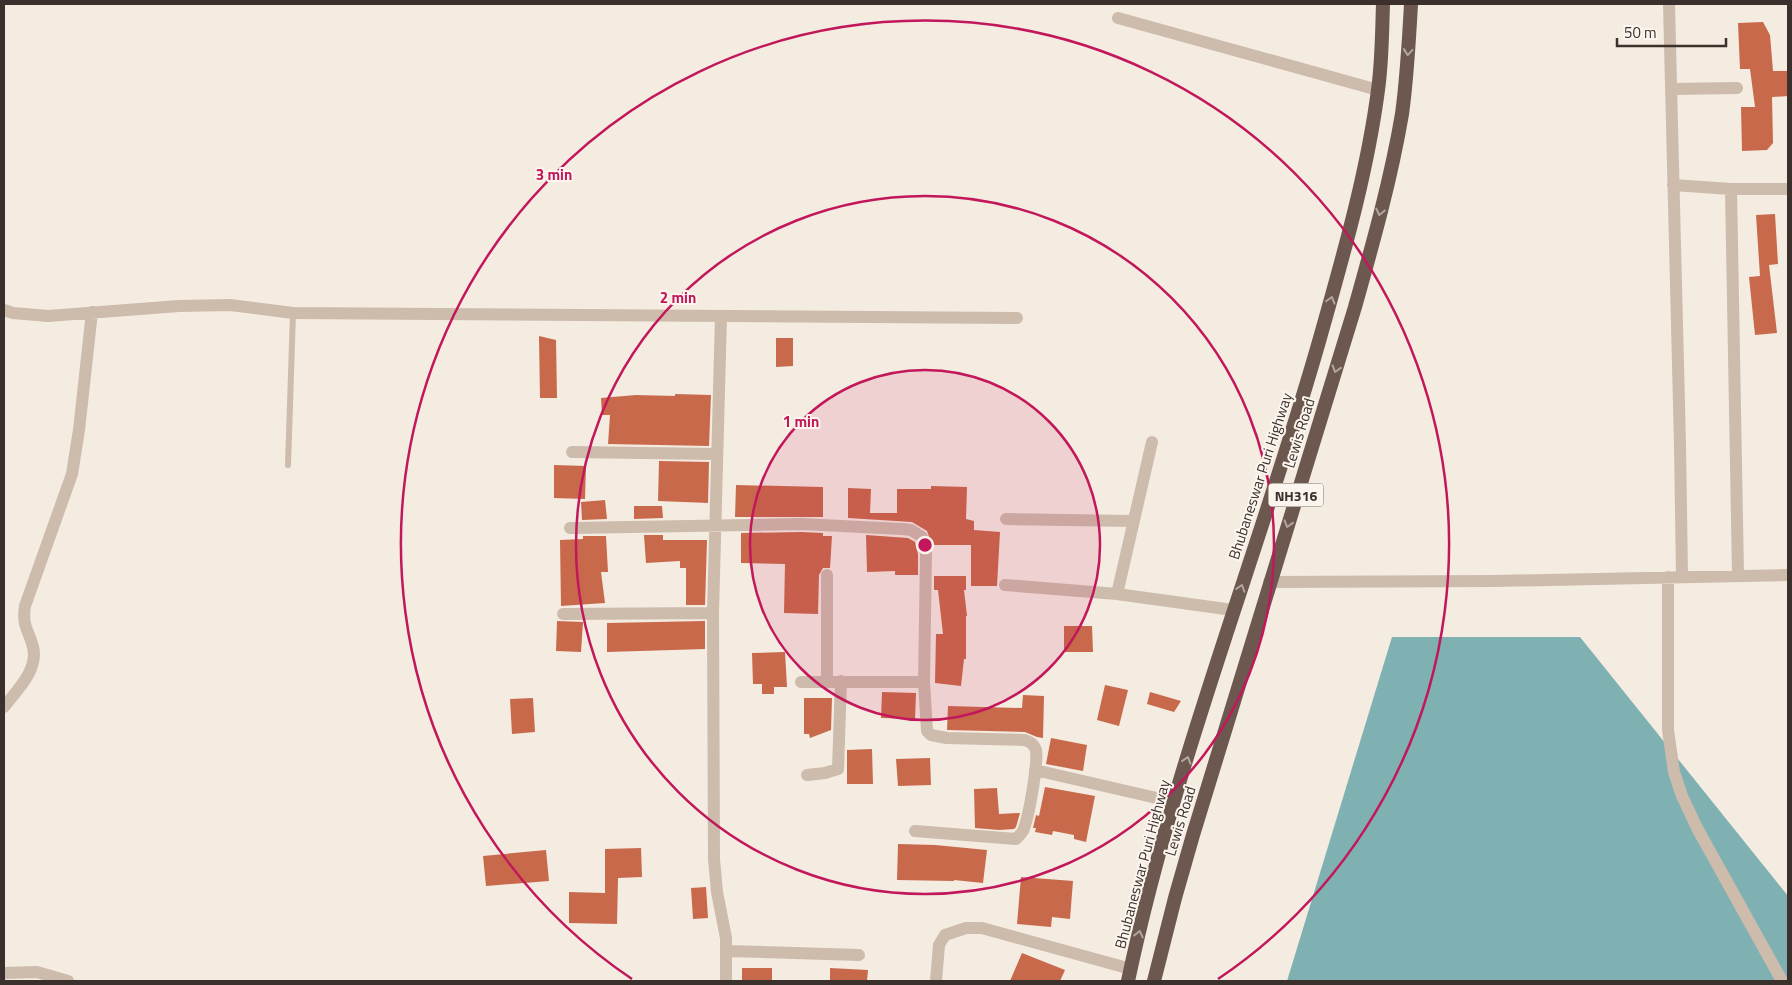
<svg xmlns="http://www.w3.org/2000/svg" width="1792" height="985" font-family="'Titillium Web',sans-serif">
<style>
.water{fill:#7fb0b2}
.building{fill:#c8694b}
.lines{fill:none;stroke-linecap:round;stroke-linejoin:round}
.service{stroke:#cdbbac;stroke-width:6}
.minor{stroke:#cdbbac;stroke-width:12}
.trunk{stroke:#6c584f;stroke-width:14}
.oneway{stroke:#b4a69e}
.ring{fill:none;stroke:#c2185b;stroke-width:2.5}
.labels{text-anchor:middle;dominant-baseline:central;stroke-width:4;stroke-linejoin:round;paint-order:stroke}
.shield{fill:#fbf5ee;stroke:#756b66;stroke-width:1}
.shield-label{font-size:14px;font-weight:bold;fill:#3b302b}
.street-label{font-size:15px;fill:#3b302b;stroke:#fbf5ee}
.centre{fill:#c2185b;stroke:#fbf5ee;stroke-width:2.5}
.ring-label{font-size:15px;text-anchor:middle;font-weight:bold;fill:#c2185b;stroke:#fbf5ee;stroke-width:4;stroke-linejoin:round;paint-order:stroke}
</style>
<rect width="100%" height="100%" fill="#f4ebe1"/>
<path class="water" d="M1392,637H1580L1788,896V981H1287Z"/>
<path class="building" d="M1763,22L1770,35L1773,71H1788V96L1772,97L1773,143L1767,150L1742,151L1741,107H1755L1750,69H1740L1738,23Z
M1775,214L1778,264L1769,265L1777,333L1755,335L1749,277L1760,276L1756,215Z
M539,336L556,340L557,398H540Z
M776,338H793V366L776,367Z
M675,394L711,395L709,446L608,444L610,415H602L601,398L636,395L675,396Z
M659,461L709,462L708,503L658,501Z
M554,465L586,466L585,499L554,498Z
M736,485L823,487V517H735Z
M931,486L967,487L966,519L974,521V530L1000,532L997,586H971V545H932L927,531L912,522L848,518V488L871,489L870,513H897V489H931Z
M605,500L607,519L582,520L581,502Z
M634,506H662L663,518L634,519Z
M801,532L823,533V536H832L830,568H823L819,575L818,614L784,613L785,564L741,563V533Z
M644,535H663V540H707L705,605H686V568H680V561L646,563Z
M866,535L908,538L915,542L918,554V575H895V571L867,572Z
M583,536H606L608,572H601L605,603L561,606L560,540L583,539Z
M934,576H966V590H964L967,616H966V659H964L961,686L935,683L936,634H943L938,590H934Z
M557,621L583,622L581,652L556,651Z
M705,621V649L607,652V623Z
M1064,626H1092L1093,652H1064Z
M785,652L787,687H774V694H762V684H753L752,653Z
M1105,685L1128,690L1119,726L1097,720Z
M882,692L916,693L915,719L881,718Z
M1150,692L1181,701L1174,712L1147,704Z
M1023,695L1044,696L1043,738L1037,737L1025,732L947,730L948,706L1022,708Z
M533,698L535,732L512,734L510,699Z
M804,698H832L831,730L810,738L809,734H804Z
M1051,738L1087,745L1083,771L1046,764Z
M872,749L873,784H847V750Z
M930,758L931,785L898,786L896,759Z
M1045,787L1095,796L1086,842L1074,839V835L1053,831L1052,835L1035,832L1036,828H1033L1036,815L1039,816Z
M997,788L999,814L1020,813L1016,827L1014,829L999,830L975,828L974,789Z
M898,844L935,845L987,850L983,883L954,880V881L897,880Z
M641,848L642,877L618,878L617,924L569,923V892L605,893V849Z
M546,850L549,881L486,886L483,856Z
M1021,877L1073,881L1070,919L1052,917L1051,927L1017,924Z
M706,887L708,918L693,919L691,888Z
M1022,953L1065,970L1060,981H1010Z
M742,968H772V981H742Z
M830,968L868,970L867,981H830Z"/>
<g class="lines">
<path class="service" d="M288,465L293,313"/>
<path class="minor" d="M1669,4L1680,445L1682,576
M1118,18L1378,90
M1672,89L1737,88
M1673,185L1731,189H1788
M1731,189L1738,575
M4,310L13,313L48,316L179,306L230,305L293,313L1017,318
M721,316L713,613L714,859L717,892L726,938V981
M572,452L716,454
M1006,519L1133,521
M570,528L801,524L902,529L911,530L922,537L926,553L924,682L927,731L931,735L947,738L1025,740C1030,742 1034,744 1036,750C1038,764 1029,817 1023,831C1021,834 1018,837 1016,839L915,831
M827,575V681
M1668,577V730L1674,772L1682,796L1697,828L1782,981
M1269,582L1494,581L1788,575
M1005,585L1117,594L1233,610
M1117,594L1152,442
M563,614L713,613
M801,682H924
M4,707C16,691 39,670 33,647C28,628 22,627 25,606L72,474L79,430L92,312
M1035,770L1174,802
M807,775L825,773L838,769L841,681
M727,951L859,955
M4,973L37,972L68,981
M936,981L939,945L945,935L966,928H982L1131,969"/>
<path class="trunk" d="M1128,981C1174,762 1259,553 1320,338C1343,256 1367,174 1378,90C1382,62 1382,33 1383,4
M1154,981L1175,898L1193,835L1355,307C1373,243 1391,179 1402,114C1407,78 1409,41 1411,4"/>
</g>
<defs><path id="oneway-chevron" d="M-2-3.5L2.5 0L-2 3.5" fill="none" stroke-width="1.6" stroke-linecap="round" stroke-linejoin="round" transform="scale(1.25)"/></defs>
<g class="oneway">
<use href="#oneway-chevron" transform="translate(1408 52) rotate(95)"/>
<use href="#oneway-chevron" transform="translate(1380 212) rotate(103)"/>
<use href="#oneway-chevron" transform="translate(1331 300) rotate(-74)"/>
<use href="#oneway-chevron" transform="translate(1336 369) rotate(107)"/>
<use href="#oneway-chevron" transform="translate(1288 524) rotate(107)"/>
<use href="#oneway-chevron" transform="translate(1241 588) rotate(-72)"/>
<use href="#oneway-chevron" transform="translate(1187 760) rotate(-73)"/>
<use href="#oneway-chevron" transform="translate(1139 934) rotate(-77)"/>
</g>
<circle cx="925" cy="545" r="175" fill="#c2185b" fill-opacity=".12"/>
<g class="ring">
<circle cx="925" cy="545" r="175"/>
<circle cx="925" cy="545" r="349"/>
<path d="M632 979A524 524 0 1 1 1218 979"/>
</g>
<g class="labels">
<rect class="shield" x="1268.5" y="483.5" width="55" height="23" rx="4"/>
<g class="shield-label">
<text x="1296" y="495">NH316</text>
</g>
<g class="street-label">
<text transform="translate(1299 433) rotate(-73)">Lewis Road</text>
<text transform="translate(1260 476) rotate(-72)">Bhubaneswar Puri Highway</text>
<text transform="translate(1180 821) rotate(-73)">Lewis Road</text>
<text transform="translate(1142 864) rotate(-75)">Bhubaneswar Puri Highway</text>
</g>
</g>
<circle cx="925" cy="545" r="8" class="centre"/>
<g class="ring-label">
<text x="554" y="180">3 min</text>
<text x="678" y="303">2 min</text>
<text x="801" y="427">1 min</text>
</g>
<rect width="1792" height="985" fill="none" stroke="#3b302b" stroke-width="10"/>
<path d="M1617 38v8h109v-8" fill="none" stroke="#3b302b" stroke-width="2.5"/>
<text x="1624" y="38" font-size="15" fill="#3b302b" stroke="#fbf5ee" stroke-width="4" paint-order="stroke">50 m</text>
</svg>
